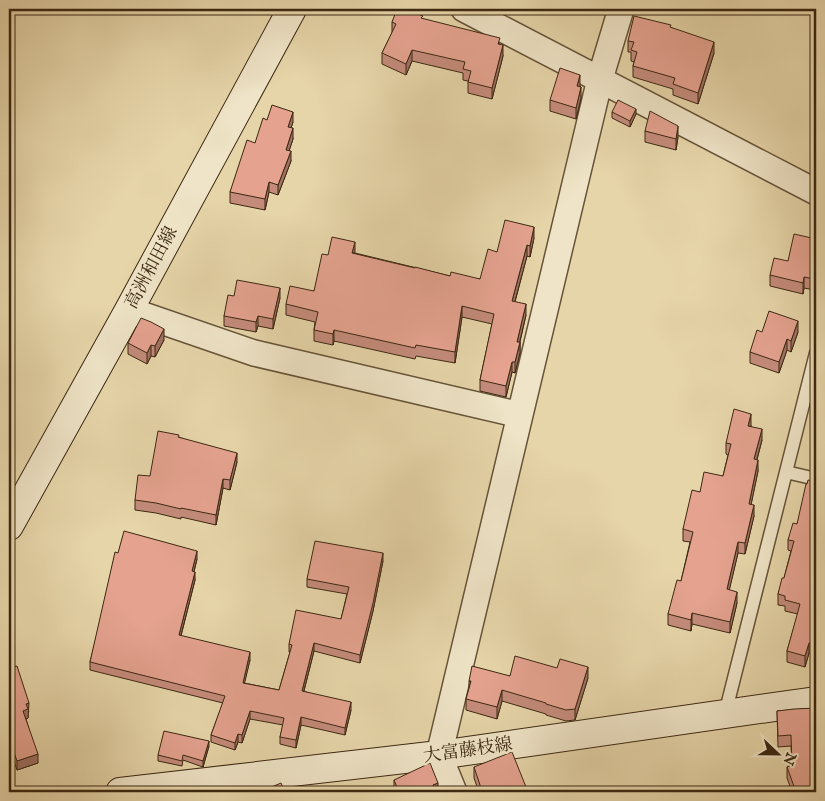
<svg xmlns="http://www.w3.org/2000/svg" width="825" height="801" font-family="'IM FELL English','Noto Serif JP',serif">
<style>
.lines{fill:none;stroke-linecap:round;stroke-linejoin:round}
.service-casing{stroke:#665338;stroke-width:15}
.minor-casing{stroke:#665338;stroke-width:28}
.secondary-casing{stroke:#3c2812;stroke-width:30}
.service{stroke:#efe4c7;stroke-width:12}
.minor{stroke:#efe4c7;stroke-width:25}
.secondary{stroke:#efe4c7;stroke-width:28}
.wall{fill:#c48b7b;stroke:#3c2812}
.shaded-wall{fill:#a07164;stroke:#3c2812}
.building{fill:#e4a28f;stroke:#3c2812}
.labels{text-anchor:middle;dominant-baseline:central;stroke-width:5;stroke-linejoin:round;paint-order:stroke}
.street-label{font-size:18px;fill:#3c2812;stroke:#efe4c7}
</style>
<rect width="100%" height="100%" fill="#e6d5a9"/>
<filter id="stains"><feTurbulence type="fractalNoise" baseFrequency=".004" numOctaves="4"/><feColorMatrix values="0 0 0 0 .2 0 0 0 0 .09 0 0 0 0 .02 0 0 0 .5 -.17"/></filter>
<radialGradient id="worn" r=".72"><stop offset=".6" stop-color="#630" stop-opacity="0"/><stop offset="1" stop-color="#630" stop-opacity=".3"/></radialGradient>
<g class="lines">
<g class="service-casing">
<path id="service" d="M786,472L816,479
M725,714L816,353"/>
</g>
<g class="minor-casing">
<path id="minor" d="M464,9L816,192
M129,310L254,353L520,415
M454,792L439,755L600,79L621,9"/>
</g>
<g class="secondary-casing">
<path id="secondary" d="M9,526L129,310L292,9
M120,792L439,755L816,701"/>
</g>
<use href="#service" class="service"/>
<use href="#minor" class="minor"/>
<use href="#secondary" class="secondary"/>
</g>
<path class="wall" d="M423,19L500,44L503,56L492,99L468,93V81L463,80V73L412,61L406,75L382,64V53L392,33V22Z
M671,28L714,53L698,104L673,95V89L633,77V66L634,62L631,61V52H628V41Z
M580,86L581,98L576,119L550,111V100Z
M612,112L636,114L630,127L612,118Z
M267,120L293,122L291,128L293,139L289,151L291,161L278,195L269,192L265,210L230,203V192Z
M645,131L678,137L676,150L645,142Z
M534,238L530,257L527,256L515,302L526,315L520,342V353L518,360L515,373L512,372L506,397L480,391V380L492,324L462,317L455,363L416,356L415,359L334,341L333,345L314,341V330L315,322L286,315V304L314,291L328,255L355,253L450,276L480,279L497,252Z
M816,239L815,290L804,288L803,294L770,286V275Z
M234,296L280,298L273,329L258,326L256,332L224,326V316Z
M762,332H798L791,352L787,350L779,373L750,363V352Z
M164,340L155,357L151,356L147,364L128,354V343Z
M751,425V426L762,440L757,460L758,471L751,504L754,516L745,554L738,553L729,590L737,603L730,633L692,624L691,631L668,625V614L681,581L690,542L683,541V529L700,492L723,476L728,455L726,454V443Z
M179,437L237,462L230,490L223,488L216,525L181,517V519L156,513L135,510V500L150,476Z
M816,481V655L809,653L805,667L787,662V651L798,614L785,611V606L778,605V594L784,578L791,551L788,550V540L797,524Z
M118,553L197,559L194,572L195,580L181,636L250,660L244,683L279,690L290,652H289V644L341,619L347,594L307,587V579L383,561L373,611L360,663L314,651L304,691L351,710L345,735L301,725L296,748L280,744V737L283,725L250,719L242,743L238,742L235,750L211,742V735L223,703L90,670V662Z
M9,668L29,712H28V718L26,719L38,763L17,770L9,747Z
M510,676L588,678L575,720L566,721L546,715V714L502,701L497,719L466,710V699L469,689V681Z
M816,708V792H792L787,778V767L792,765L791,746L778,747L777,711Z
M209,746L203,767L183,760L182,766L158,761V755Z
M474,767L528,792H479L474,778Z
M394,780L438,792H395L394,790Z"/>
<path class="shaded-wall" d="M714,42V53L698,104V93Z
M503,45V56L492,99V88Z
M412,50V61L406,75V64Z
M580,75V86L577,97V86Z
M581,87V98L576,119V108Z
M636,109V114L630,127V121Z
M293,112V122L288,137V127Z
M678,126V137L676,150V139Z
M293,128V139L286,160V150Z
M291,151V161L278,195V185Z
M269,182V192L265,210V199Z
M534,227V238L530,257V246Z
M355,242V253H352Z
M527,245V256L512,312V301Z
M816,276V287L815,290V279Z
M804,277V288L803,294V283Z
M280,288V298L273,329V319Z
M526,304V315L517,353V342Z
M462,306V317L455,363V352Z
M258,316V326L256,332V322Z
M798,321V332L791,352V341Z
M164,329V340L155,357V346Z
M334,330V341L333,345V334Z
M787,339V350L779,373V362Z
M520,342V353L515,373V362Z
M151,345V356L147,364V353Z
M512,362V372L506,397V386Z
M751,414V425L748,437V426Z
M762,429V440L754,470V459Z
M237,453V462L230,490V480Z
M758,460V471L749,515V504Z
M223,479V488L216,525V515Z
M754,505V516L745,554V543Z
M738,542V553L727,600V589Z
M197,551V559L192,579V571Z
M383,553V561L373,611L360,663V655Z
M195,572V580L179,643V635Z
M737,592V603L730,633V622Z
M692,613V624L691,631V620Z
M314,643V651L302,698V691Z
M809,643V653L805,667V656Z
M250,652V660L243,690V683Z
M588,667V678L575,720V709Z
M502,690V701L497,719V707Z
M351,702V710L345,735V728Z
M29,703L28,718L23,720V711L26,704Z
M250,711V719L242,743V735Z
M301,717V725L296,748V740Z
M238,734V742L235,750V743Z
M209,741V746L203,767V761Z
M38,754V763L17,770V761Z
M438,783V792H433V785Z
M492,787V792H482V791Z"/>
<path class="building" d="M397,9H406L423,16L421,18L500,38L498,44L503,45L492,88L468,82L471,71L463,69L465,62L412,50L406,64L382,53L396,24L392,22Z
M634,16L671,25L670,27L714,42L698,93L673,84L675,78L633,66L637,52L631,50L634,42L628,41Z
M560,68L580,75L577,86L581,87L576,108L550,100Z
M618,100L636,109L630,121L612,112Z
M272,105L293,112L288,127L293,128L286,150L291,151L278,185L269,182L265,199L230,192L247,140L255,143L263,118L267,120Z
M650,111L678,126L676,139L645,131Z
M505,220L534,227L530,246L527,245L512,301L526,304L517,342H520L515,362H512L506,386L480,380L494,314L462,306L455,352L416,345L415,348L334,330L333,334L314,330L318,312L286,304L290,286L314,291L322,254L328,255L332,237L355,242L352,253L415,268V267L450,276L451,272L480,279L488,249L497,252Z
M794,234L816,239V276L815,279L804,277L803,283L770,275L774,258L788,261Z
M237,280L280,288L273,319L258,316L256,322L224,316L228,295L234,296Z
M769,311L798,321L791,341L787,339L779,362L750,352L757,330L762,332Z
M141,318L151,322L164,329L155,346L151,345L147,353L128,343Z
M734,409L751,414L748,426L762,429L754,459L758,460L749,504L754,505L745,543L738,542L727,589L737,592L730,622L692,613L691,620L668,614L677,580L681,581L693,532L683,529L692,490L700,492L704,472L723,476L731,444L726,443Z
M158,431L179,435L178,437L237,453L230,480L223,479L216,515L181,508V509L156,503L135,500L138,475L150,476Z
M808,480L816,481V644L809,643L805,656L787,651L800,604L785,600V596L778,594L782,578H784L794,541L788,540L793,523L797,524L806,484H807Z
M124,531L197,551L192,571L195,572L179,635L250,652L243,683L279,690L292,645L289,644L296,610L341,619L349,587L307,579L315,541L383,553L373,603L360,655L314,643L302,691L351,702L345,728L301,717L296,740L280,737L284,718L250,711L242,735L238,734L235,743L211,735L225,696L90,662L115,552L118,553Z
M515,656L557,668L560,659L588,667L575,709L566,710L546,704V703L502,690L497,707L466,699L471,681H469L472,666L510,676Z
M17,666L29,703L26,704L28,709L23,711L38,754L17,761L9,738V668Z
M816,708V792H796L787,767L792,765L791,735L778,736L777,711L794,709Z
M164,731L209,741L203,761L183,755L182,761L158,755Z
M512,752L528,792H494L492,787L482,791L474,767Z
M430,763L438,783L433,785L436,792H399L394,780Z
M281,783L285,792H260Z
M339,788L341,792H329Z"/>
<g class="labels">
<g class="street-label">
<text transform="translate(152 268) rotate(-62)">高洲和田線</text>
<text transform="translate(468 751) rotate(-8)">大富藤枝線</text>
</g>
</g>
<rect width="825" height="801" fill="none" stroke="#e6d5a9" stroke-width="30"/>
<rect x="10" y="10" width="805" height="781" fill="none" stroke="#3c2812" stroke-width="2.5"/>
<rect x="15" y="15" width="795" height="771" fill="none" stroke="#3c2812"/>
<g transform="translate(778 754) rotate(112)" stroke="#efe4c7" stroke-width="4" paint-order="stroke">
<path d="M0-4L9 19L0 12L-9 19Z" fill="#3c2812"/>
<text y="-8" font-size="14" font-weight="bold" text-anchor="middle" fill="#3c2812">N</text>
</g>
<rect width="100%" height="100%" filter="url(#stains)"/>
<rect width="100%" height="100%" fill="url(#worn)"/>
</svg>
